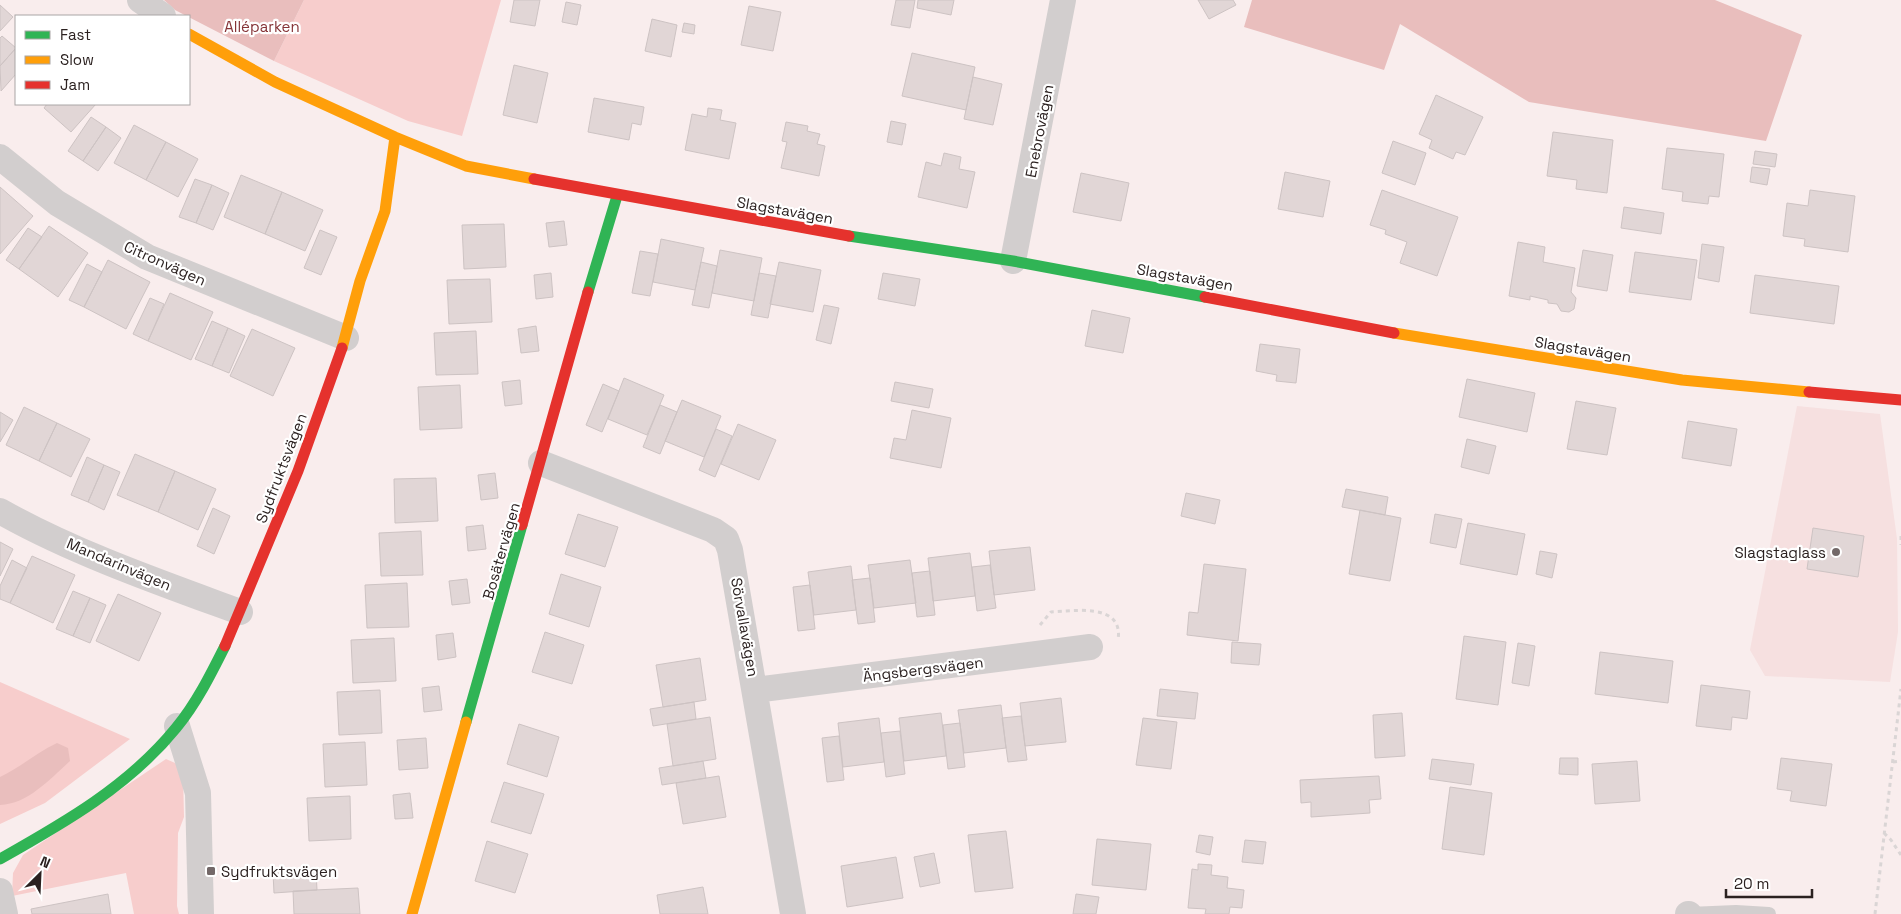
<svg xmlns="http://www.w3.org/2000/svg" width="1901" height="914" font-family="'Space Grotesk',sans-serif">
<style>
.built{fill:#f6e0e0}
.green{fill:#f7cdcc}
.forest{fill:#e9bebd}
.building{fill:#e1d6d6;stroke:#cdc3c3}
.lines{fill:none;stroke-linecap:round;stroke-linejoin:round}
.path{stroke:#dad5d5;stroke-width:3;stroke-dasharray:4 4;stroke-linecap:butt}
.lane{stroke:#d2cece;stroke-width:14}
.street{stroke:#d2cece;stroke-width:26}
.fast{stroke:#30b455;stroke-width:11}
.slow{stroke:#ff9f0a;stroke-width:11}
.jam{stroke:#e5322d;stroke-width:11}
.poi-dot{fill:#736868;stroke:#fff;stroke-width:2}
.labels{text-anchor:middle;dominant-baseline:central;stroke-width:4.5;stroke-linejoin:round;paint-order:stroke}
.park-label{font-size:15px;fill:#853337;stroke:#fff}
.street-label{font-size:15px;fill:#2b2120;stroke:#fff}
.poi-label{font-size:15px;fill:#2b2120;stroke:#fff;text-anchor:end}
</style>
<rect width="100%" height="100%" fill="#f9eded"/>
<path class="built" d="M1797,406L1880,414L1897,539L1898,632L1890,682L1765,676L1750,650Z"/>
<path class="green" d="M304,0H501L462,136L408,121L274,61Z
M0,682L130,739L45,803L0,824Z
M166,759L175,763L183,775L184,817L178,833L177,906L179,914H134L126,873L12,896L13,873L23,855Z"/>
<path class="forest" d="M164,0H304L274,61L175,10Z
M1252,0H1715L1802,35L1766,141L1529,102L1400,24L1384,70L1244,27Z
M57,743L68,748L70,761C50,779 28,804 0,805V777C21,767 36,753 57,743Z"/>
<path class="building" d="M514,0H540L535,26L510,22Z
M896,0H915L910,28L891,25Z
M918,0H954L951,15L917,8Z
M1198,0H1233L1236,5L1209,19Z
M566,2L581,5L577,25L562,22Z
M0,5L13,17L0,31Z
M749,6L781,12L773,51L741,45Z
M652,19L677,25L671,57L645,51Z
M684,23L695,25L694,34L682,32Z
M2,36L16,48L0,66V38Z
M16,48V74L1,91L0,66Z
M912,53L975,67L966,110L902,96Z
M514,65L548,73L537,123L503,115Z
M973,77L1002,84L993,125L964,119Z
M1436,95L1483,117L1465,155L1456,152L1453,159L1429,148L1432,140L1419,134Z
M594,98L644,107L641,125L632,123L629,140L588,132Z
M47,104H96L71,132L44,108Z
M708,108L722,110L720,120L736,123L729,159L685,150L692,114L707,117Z
M91,117L106,127L83,161L68,151Z
M891,121L906,124L902,145L887,142Z
M786,122L808,126L807,131L820,134L817,144L825,146L819,176L781,168L787,142L782,141Z
M134,125L166,142L146,180L114,163Z
M106,127L121,138L98,171L83,161Z
M1553,132L1613,140L1607,193L1576,189L1577,180L1547,176Z
M1393,141L1426,153L1415,185L1382,173Z
M166,142L198,159L178,197L146,180Z
M1667,148L1724,154L1719,197L1709,196L1708,204L1682,201L1683,192L1662,189Z
M1755,151L1777,154L1775,167L1753,164Z
M944,153L961,157L959,169L975,172L967,208L918,197L926,162L941,166Z
M1752,167L1770,169L1767,185L1750,182Z
M1285,172L1330,181L1323,217L1278,209Z
M1081,173L1129,183L1121,221L1073,212Z
M241,175L282,192L265,234L224,217Z
M195,179L212,185L196,223L179,217Z
M212,185L229,193L213,230L196,223Z
M0,187L33,216L0,254Z
M1382,190L1458,217L1437,276L1400,263L1407,242L1385,234L1386,230L1370,225Z
M1810,190L1855,196L1848,252L1804,246L1805,239L1783,236L1787,203L1808,206Z
M282,192L323,210L305,251L265,234Z
M1624,207L1664,213L1661,234L1621,228Z
M564,221L567,245L549,247L546,223Z
M504,224L506,267L464,269L462,225Z
M49,226L88,253L58,297L19,269Z
M28,228L42,237L19,269L6,260Z
M320,230L337,237L321,275L304,268Z
M661,239L704,248L695,290L653,282Z
M1518,242L1545,247L1543,262L1575,268L1571,292L1576,298L1574,309L1569,312L1561,311L1557,304L1548,303V300L1530,296V300L1509,296Z
M1702,244L1724,247L1719,282L1698,278Z
M720,250L762,258L754,301L712,293Z
M1583,250L1613,255L1607,291L1577,286Z
M640,251L658,254L650,296L632,293Z
M1635,252L1697,260L1691,300L1629,292Z
M108,260L150,282L126,329L84,307Z
M701,262L717,266L709,308L692,305Z
M779,262L821,270L813,312L770,304Z
M87,264L102,272L84,307L69,300Z
M551,273L553,297L536,299L534,275Z
M759,273L776,276L768,318L751,315Z
M883,273L920,279L915,306L878,299Z
M1755,275L1839,286L1834,324L1750,313Z
M490,279L492,322L449,324L447,280Z
M170,293L213,312L191,360L148,341Z
M150,298L164,304L148,341L133,334Z
M824,305L839,308L831,344L816,340Z
M1092,310L1130,318L1123,353L1085,346Z
M212,321L228,328L212,366L195,359Z
M536,326L539,351L521,353L518,329Z
M228,328L245,336L229,373L212,366Z
M252,329L295,348L273,396L230,376Z
M476,331L478,374L436,375L434,333Z
M1260,344L1300,349L1296,383L1276,381L1277,375L1256,371Z
M624,378L664,395L647,435L608,419Z
M1467,379L1535,393L1527,432L1459,417Z
M520,380L522,404L505,406L502,382Z
M895,382L933,389L929,408L891,401Z
M603,384L619,391L602,432L586,425Z
M460,385L462,428L420,430L418,387Z
M682,400L721,416L704,457L665,441Z
M1576,401L1616,408L1607,455L1567,449Z
M660,405L677,412L660,454L643,447Z
M24,407L57,423L39,461L6,445Z
M912,410L951,418L941,468L890,458L894,438L906,440Z
M0,412L13,420L0,442Z
M1688,421L1737,429L1731,466L1682,458Z
M57,423L90,439L71,477L39,461Z
M738,424L776,440L759,480L721,464Z
M716,429L732,436L715,477L699,470Z
M1467,439L1496,446L1489,474L1461,467Z
M135,454L175,471L158,512L117,495Z
M87,457L104,465L88,502L71,495Z
M104,465L120,472L104,510L88,502Z
M175,471L216,489L198,530L158,512Z
M495,473L498,498L481,500L478,475Z
M436,478L438,521L395,523L394,479Z
M1346,489L1388,497L1385,515L1342,507Z
M1186,493L1220,500L1215,524L1181,516Z
M213,508L230,516L214,554L197,546Z
M1360,510L1401,518L1390,581L1349,574Z
M578,514L618,527L605,567L565,554Z
M1435,514L1462,519L1456,548L1430,543Z
M1468,523L1525,534L1517,575L1460,564Z
M483,525L486,549L468,551L466,527Z
M1813,528L1864,536L1858,577L1807,569Z
M421,531L423,575L381,576L379,533Z
M0,542L13,549L0,576Z
M1030,547L1035,590L994,595L989,551Z
M1540,551L1557,554L1552,578L1536,574Z
M970,553L975,596L933,601L928,558Z
M32,556L75,575L53,623L10,603Z
M12,560L27,568L10,603L0,599V586Z
M910,560L916,603L874,608L868,565Z
M1204,564L1246,569L1238,641L1187,635L1189,612L1198,613Z
M990,565L996,608L977,611L972,567Z
M851,566L856,610L814,615L808,572Z
M930,571L935,615L917,617L912,573Z
M561,574L601,587L589,627L549,614Z
M870,578L875,622L858,624L852,580Z
M467,579L470,603L452,605L449,581Z
M407,583L409,627L367,628L365,585Z
M810,585L815,629L798,631L793,587Z
M73,591L90,598L73,636L56,629Z
M118,594L161,613L139,661L96,641Z
M90,598L106,605L90,643L73,636Z
M545,632L584,645L572,684L532,672Z
M453,633L456,657L438,660L436,635Z
M1464,636L1506,642L1498,705L1456,699Z
M394,638L396,681L353,683L351,640Z
M1232,642L1261,644L1259,665L1231,663Z
M1518,643L1535,646L1529,686L1512,683Z
M1600,652L1673,661L1668,703L1595,694Z
M700,658L706,700L663,707L656,665Z
M1701,685L1750,691L1747,719L1732,717L1731,730L1696,726Z
M439,686L442,710L424,712L422,688Z
M1160,689L1198,693L1195,719L1157,716Z
M380,690L382,733L339,735L337,692Z
M1061,698L1066,742L1025,746L1020,703Z
M694,702L696,719L653,726L650,709Z
M1001,705L1006,748L964,753L958,710Z
M941,713L946,756L904,761L899,718Z
M1402,713L1405,756L1375,758L1373,715Z
M1021,716L1027,760L1008,762L1002,718Z
M710,717L716,759L673,766L667,724Z
M879,718L884,762L843,767L838,723Z
M1143,718L1177,722L1171,769L1136,765Z
M960,723L965,767L948,769L943,725Z
M519,724L559,737L547,777L507,764Z
M900,731L905,774L886,777L881,733Z
M839,736L844,780L827,782L822,738Z
M426,738L428,768L399,770L397,740Z
M365,742L367,785L325,787L323,744Z
M1560,758H1578V775L1559,774Z
M1781,758L1832,764L1826,806L1790,801L1792,791L1777,789Z
M1432,759L1474,764L1471,785L1429,779Z
M703,761L706,778L662,785L659,768Z
M1637,761L1640,801L1595,804L1592,764Z
M719,776L726,817L683,824L676,783Z
M1379,776L1381,799L1369,800L1370,813L1311,817V802L1301,803L1300,780Z
M504,782L544,794L531,834L491,822Z
M1450,787L1492,793L1484,855L1442,849Z
M410,793L413,818L395,819L393,795Z
M350,796L351,839L309,841L307,798Z
M1006,831L1013,888L975,892L968,835Z
M1199,835L1213,837L1210,855L1196,852Z
M1097,839L1151,844L1146,890L1092,885Z
M1245,840L1266,842L1263,864L1242,862Z
M487,841L528,854L515,893L475,881Z
M934,853L940,883L920,887L914,857Z
M896,857L903,898L847,907L841,866Z
M1198,864L1212,865L1211,875L1228,877L1227,888L1244,890L1242,908L1230,907L1229,914H1205L1206,909L1188,908L1192,869L1198,870Z
M316,872L317,890L274,893L273,873Z
M703,887L708,914H660L657,895Z
M358,888L360,914H294L293,891Z
M108,894L111,914H32L31,909Z
M1076,894L1099,897L1096,914H1073Z"/>
<g class="lines">
<path class="path" d="M1901,536V545
M1040,625L1051,612C1073,611 1124,602 1118,640
M1893,762L1901,761
M1884,833L1891,840L1901,855
M1875,914L1901,689"/>
<path class="lane" d="M1689,914L1736,912L1769,914"/>
<path class="street" d="M140,0L163,16
M0,157L57,203L147,257L346,338
M1013,261L1063,0
M541,463L713,530L726,539L730,550L793,914
M0,511C72,552 161,583 240,612
M756,690L1090,647
M177,726L198,793L201,914
M0,891L5,914
M1688,914H1689"/>
<path class="fast" d="M849,236L1013,261L1205,297
M588,292L617,196
M466,722L522,525
M0,859C64,823 129,786 176,728C196,704 211,674 225,646"/>
<path class="slow" d="M189,34L275,82L395,137L466,166L534,179
M1394,333L1682,380L1809,392
M342,348L360,281L385,211L395,137
M412,914L466,722"/>
<path class="jam" d="M534,179L849,236
M1205,297L1394,333
M1809,392L1901,400
M522,525L588,292
M225,646L298,471L342,348"/>
</g>
<g class="poi-dot">
<circle cx="1836" cy="552" r="5"/>
<rect x="206" y="866" width="10" height="10" rx="2.5"/>
</g>
<g class="labels">
<g class="park-label">
<text x="262" y="26">Alléparken</text>
</g>
<g class="street-label">
<text transform="translate(1039 131) rotate(-79)">Enebrovägen</text>
<text transform="translate(785 210) rotate(10)">Slagstavägen</text>
<text transform="translate(165 263) rotate(24)">Citronvägen</text>
<text transform="translate(1185 277) rotate(10)">Slagstavägen</text>
<text transform="translate(1583 349) rotate(9)">Slagstavägen</text>
<text transform="translate(281 468) rotate(-69)">Sydfruktsvägen</text>
<text transform="translate(501 551) rotate(-74)">Bosätervägen</text>
<text transform="translate(119 564) rotate(23)">Mandarinvägen</text>
<text transform="translate(745 627) rotate(80)">Sörvallavägen</text>
<text transform="translate(923 669) rotate(-7)">Ängsbergsvägen</text>
</g>
<g class="poi-label">
<text x="1826" y="552">Slagstaglass</text>
<text x="221" y="871" text-anchor="start">Sydfruktsvägen</text>
</g>
</g>
<rect x="15" y="15" width="175" height="90" fill="#ffffff" stroke="#aaa6a6"/>
<rect x="25" y="31" width="25" height="8" fill="#30b455" stroke="#aaa6a6"/>
<text x="60" y="40" font-size="15" fill="#2b2120">Fast</text>
<rect x="25" y="56" width="25" height="8" fill="#ff9f0a" stroke="#aaa6a6"/>
<text x="60" y="65" font-size="15" fill="#2b2120">Slow</text>
<rect x="25" y="81" width="25" height="8" fill="#e5322d" stroke="#aaa6a6"/>
<text x="60" y="90" font-size="15" fill="#2b2120">Jam</text>
<g transform="translate(40 874) rotate(24)" stroke="#ffffff" stroke-width="4" paint-order="stroke">
<path d="M0-4L9 19L0 12L-9 19Z" fill="#2b2120"/>
<text y="-8" font-size="14" font-weight="bold" text-anchor="middle" fill="#2b2120">N</text>
</g>
<path d="M1726 889v8h86v-8" fill="none" stroke="#2b2120" stroke-width="2.5"/>
<text x="1734" y="889" font-size="15" fill="#2b2120" stroke="#ffffff" stroke-width="4" paint-order="stroke">20 m</text>
</svg>
